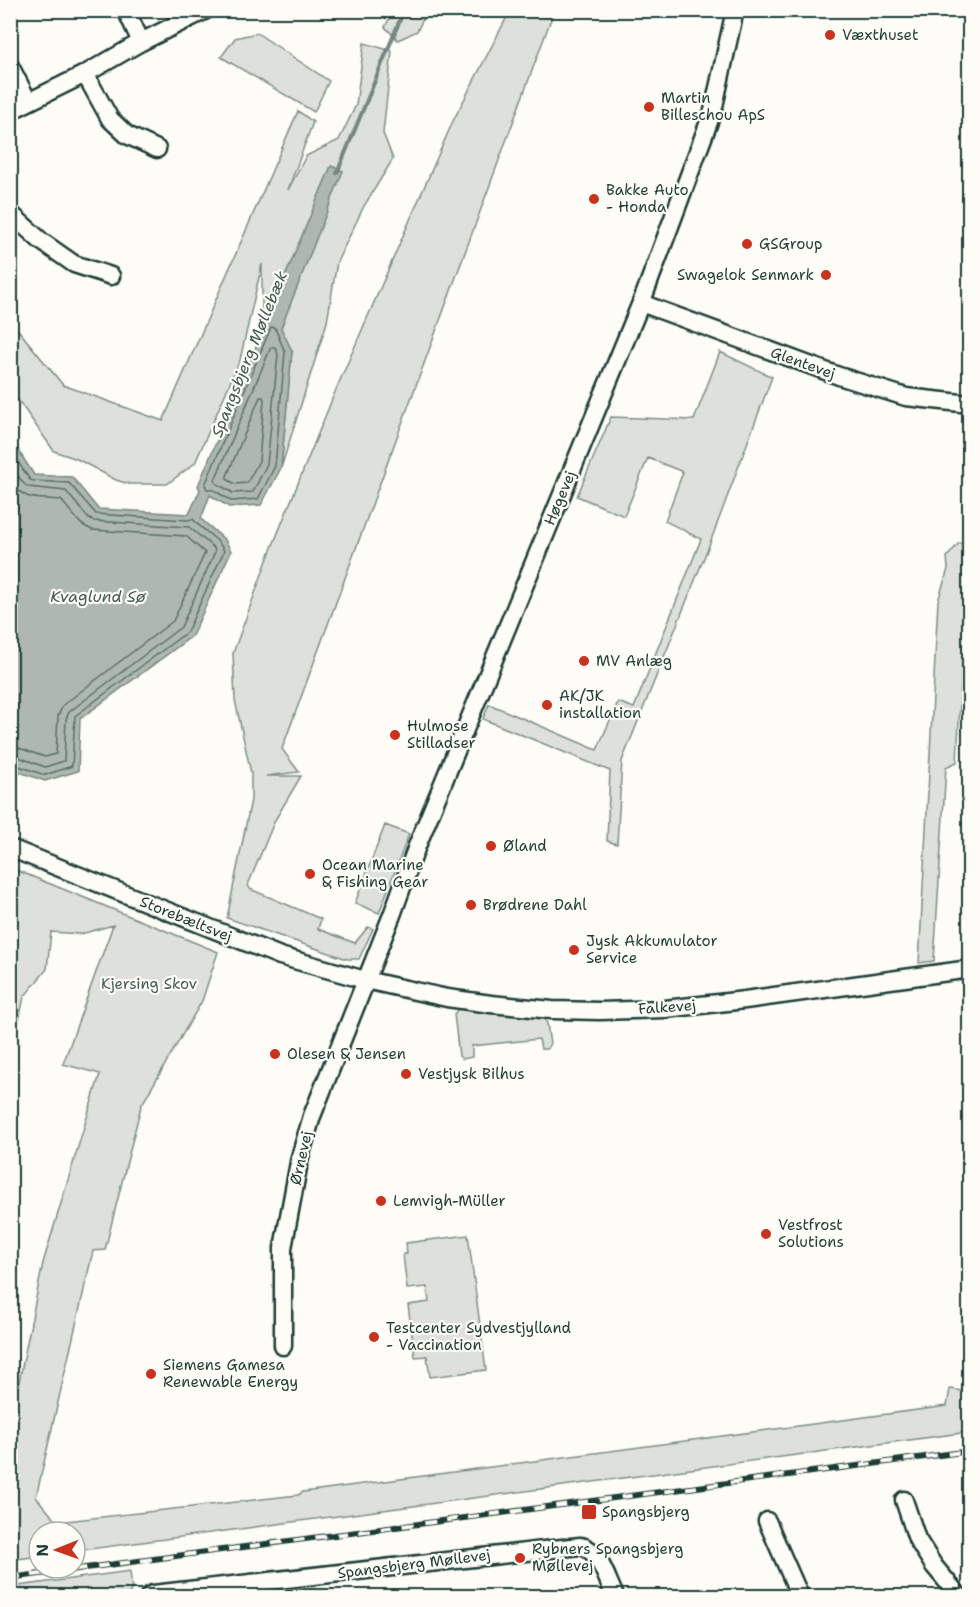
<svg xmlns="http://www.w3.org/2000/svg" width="980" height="1607" font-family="'Shantell Sans',sans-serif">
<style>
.green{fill:#dde0db;stroke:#7e8e88;stroke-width:1.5}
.water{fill:#aeb8b1;stroke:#75877f;stroke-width:1.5}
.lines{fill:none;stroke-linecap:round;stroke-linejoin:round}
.shore{stroke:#586e66;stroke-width:1.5}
.stream{stroke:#75877f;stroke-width:4}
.minor-casing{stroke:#1f3d34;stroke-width:21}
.minor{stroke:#fdfcf7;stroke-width:16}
.rail-casing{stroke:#1f3d34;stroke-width:6}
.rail{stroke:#fdfcf7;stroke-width:4;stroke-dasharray:11;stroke-linecap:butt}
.poi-dot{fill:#c8321e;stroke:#fdfcf7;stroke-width:2}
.labels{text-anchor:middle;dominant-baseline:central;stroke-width:4.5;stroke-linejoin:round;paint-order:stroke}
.poi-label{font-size:15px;fill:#1f3d34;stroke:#fdfcf7;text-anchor:start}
.street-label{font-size:15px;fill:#1f3d34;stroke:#fdfcf7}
.park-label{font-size:15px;fill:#455e55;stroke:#fdfcf7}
.water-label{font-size:16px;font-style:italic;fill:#435c53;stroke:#fdfcf7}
</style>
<rect width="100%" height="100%" fill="#fdfcf7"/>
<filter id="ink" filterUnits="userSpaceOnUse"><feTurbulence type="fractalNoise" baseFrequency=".0167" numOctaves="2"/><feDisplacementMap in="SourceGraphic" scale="12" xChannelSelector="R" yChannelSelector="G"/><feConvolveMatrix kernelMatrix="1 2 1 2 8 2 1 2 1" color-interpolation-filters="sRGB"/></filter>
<g filter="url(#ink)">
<path class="green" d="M393,11V10L427,11L417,31L398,40L385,27Z
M510,11H554L282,749L299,772L266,776H301L275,820L248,885L250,889L321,919L318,929L355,943L368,927L373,929L359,959H347L227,918L251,800V773L235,700L233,653L269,555L335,392L453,121Z
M257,33L329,81L314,112L221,57L235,38Z
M364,43L392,51L383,133L393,159L364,206L337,262L327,322L281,468L292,351L262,332V264L240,360L195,463L167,484H129L116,480L77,459L54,451L11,390L10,320L63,385L163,421L298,111L313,122L288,190L306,156L339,140L356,105Z
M720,352L772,377L710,543L622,761L617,844L607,841L610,771L483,719L489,704L597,750L618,702L634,708L701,539L665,521L683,472L648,458L624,516L577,496L611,417L694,420Z
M959,543L969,546V646L962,662L957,762L946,767L934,961L919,963L938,601L948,569L947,557Z
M385,825L409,834L379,913L355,903Z
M11,868L218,952L202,1001L141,1106L105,1250L93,1251L36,1497L57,1522L298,1495L303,1492L947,1406L950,1389L969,1392V1432L75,1551V1532H39V1556L11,1560V1422L43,1263L100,1074L63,1064L113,925L81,934L51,932L47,969L24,997L17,1029L11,1038Z
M458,1009L541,1017L545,1019L547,1024L550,1044L547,1049H541L539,1039L472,1046V1057L463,1059L459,1056L454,1014Z
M468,1235L486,1370L430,1377L427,1356L415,1357L408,1305L429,1302L427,1287L407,1289L403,1254H407L406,1243Z
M130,1571L132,1589L127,1596H11V1587Z"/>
<path class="water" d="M331,166L343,171L281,328L292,351L281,468L261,505L229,507L210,495L201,519L225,540L231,551L192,636L80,719L78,771L45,781L11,769V439L34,475L72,477L98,509L189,514L200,490L198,486Z"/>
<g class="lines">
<path class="shore" d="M271,327L275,328L285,352L275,466L258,499L231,501L214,490L207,489L205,485Z
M271,347H275L278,354L267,464L253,492L233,493L216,483L215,480Z
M260,397H263L264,400L259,461L247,483L235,484L227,479V476Z
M10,450L30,480L34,481L69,483L96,514L187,520L193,519C202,531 218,537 224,551L187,632L75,716L72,766L45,775L10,763
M10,464L23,483L28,487L66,491L88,518L93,521L189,527L214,548L215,552L181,627L69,712L66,719L64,761L45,767L16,756H10
M10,480C26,504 38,497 61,500L81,524L92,530L186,536L205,553L173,621L63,705L58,716L56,754L45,757L19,748L10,747"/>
<path class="stream" d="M337,173L404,10
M10,792L13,795"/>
<g class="minor-casing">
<path id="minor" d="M126,10L141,42
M10,66L28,101
M85,74L110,119L127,135L157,149
M10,111L85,74L141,42L206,10
M10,213L41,241L74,264L111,276
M641,303L839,376L906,397L970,404
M10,848L280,956L365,980L447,998L491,1004L552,1010L600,1011L665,1009L745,1000L970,969
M283,1346V1248L300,1157L312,1116L392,915L417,846L645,293L713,111L735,10
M904,1500L917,1539L934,1566L959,1596
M767,1521L800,1596
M149,1596L153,1594L580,1546C599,1548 607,1580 615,1596"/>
</g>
<use href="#minor" class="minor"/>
<g class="rail-casing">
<path id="rail" d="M10,1578L970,1451"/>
</g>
<use href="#rail" class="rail"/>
</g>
</g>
<g class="poi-dot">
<circle cx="830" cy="35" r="6"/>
<circle cx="649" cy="107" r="6"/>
<circle cx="594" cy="199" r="6"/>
<circle cx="747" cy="244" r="6"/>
<circle cx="826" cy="275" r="6"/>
<circle cx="584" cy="661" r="6"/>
<circle cx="547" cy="705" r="6"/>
<circle cx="395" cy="735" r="6"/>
<circle cx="491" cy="846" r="6"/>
<circle cx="310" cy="874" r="6"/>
<circle cx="471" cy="905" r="6"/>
<circle cx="574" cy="950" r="6"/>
<circle cx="275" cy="1054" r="6"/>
<circle cx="406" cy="1074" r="6"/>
<circle cx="381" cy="1201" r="6"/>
<circle cx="766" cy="1234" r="6"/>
<circle cx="374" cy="1337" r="6"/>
<circle cx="151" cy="1374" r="6"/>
<rect x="581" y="1504" width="16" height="16" rx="3"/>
<circle cx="520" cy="1558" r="6"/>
</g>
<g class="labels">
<g class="poi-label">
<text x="842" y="35">Væxthuset</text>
<text x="661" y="98">Martin<tspan x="661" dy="17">Billeschou ApS</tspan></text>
<text x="606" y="190">Bakke Auto<tspan x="606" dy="17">- Honda</tspan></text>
<text x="759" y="244">GSGroup</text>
<text x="814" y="275" text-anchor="end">Swagelok Senmark</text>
<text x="596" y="661">MV Anlæg</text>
<text x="559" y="696">AK/JK<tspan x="559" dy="17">installation</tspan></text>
<text x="407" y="726">Hulmose<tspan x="407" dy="17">Stilladser</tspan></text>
<text x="503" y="846">Øland</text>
<text x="322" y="865">Ocean Marine<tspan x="322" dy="17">&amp; Fishing Gear</tspan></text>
<text x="483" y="905">Brødrene Dahl</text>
<text x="586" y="941">Jysk Akkumulator<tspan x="586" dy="17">Service</tspan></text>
<text x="287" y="1054">Olesen &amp; Jensen</text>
<text x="418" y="1074">Vestjysk Bilhus</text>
<text x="393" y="1201">Lemvigh-Müller</text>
<text x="778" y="1225">Vestfrost<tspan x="778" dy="17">Solutions</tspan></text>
<text x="386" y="1328">Testcenter Sydvestjylland<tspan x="386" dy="17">- Vaccination</tspan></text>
<text x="163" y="1365">Siemens Gamesa<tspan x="163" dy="17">Renewable Energy</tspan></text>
<text x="602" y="1512">Spangsbjerg</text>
<text x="532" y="1549">Rybners Spangsbjerg<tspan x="532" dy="17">Møllevej</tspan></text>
</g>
<g class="street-label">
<text transform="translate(803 363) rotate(20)">Glentevej</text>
<text transform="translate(560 498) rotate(-67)">Høgevej</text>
<text transform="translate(186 919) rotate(22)">Storebæltsvej</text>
<text transform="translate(667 1007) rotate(-4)">Falkevej</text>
<text transform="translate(301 1158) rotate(-77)">Ørnevej</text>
<text transform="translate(414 1564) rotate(-7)">Spangsbjerg Møllevej</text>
</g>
<g class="park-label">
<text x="149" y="984">Kjersing Skov</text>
</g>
<g class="water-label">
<text transform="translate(249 354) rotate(-68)">Spangsbjerg Møllebæk</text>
<text x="98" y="596">Kvaglund Sø</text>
</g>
</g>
<rect width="980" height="1607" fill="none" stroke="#fdfcf7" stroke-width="36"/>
<rect x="18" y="18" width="944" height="1571" fill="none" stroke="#1f3d34" stroke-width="2" filter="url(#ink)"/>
<g transform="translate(57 1550) rotate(269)"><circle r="28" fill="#fdfcf7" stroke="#a4b0a9" stroke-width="1.5"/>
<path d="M0-4.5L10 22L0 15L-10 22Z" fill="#c8321e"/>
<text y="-9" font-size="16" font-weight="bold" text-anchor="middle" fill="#1f3d34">N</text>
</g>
</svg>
